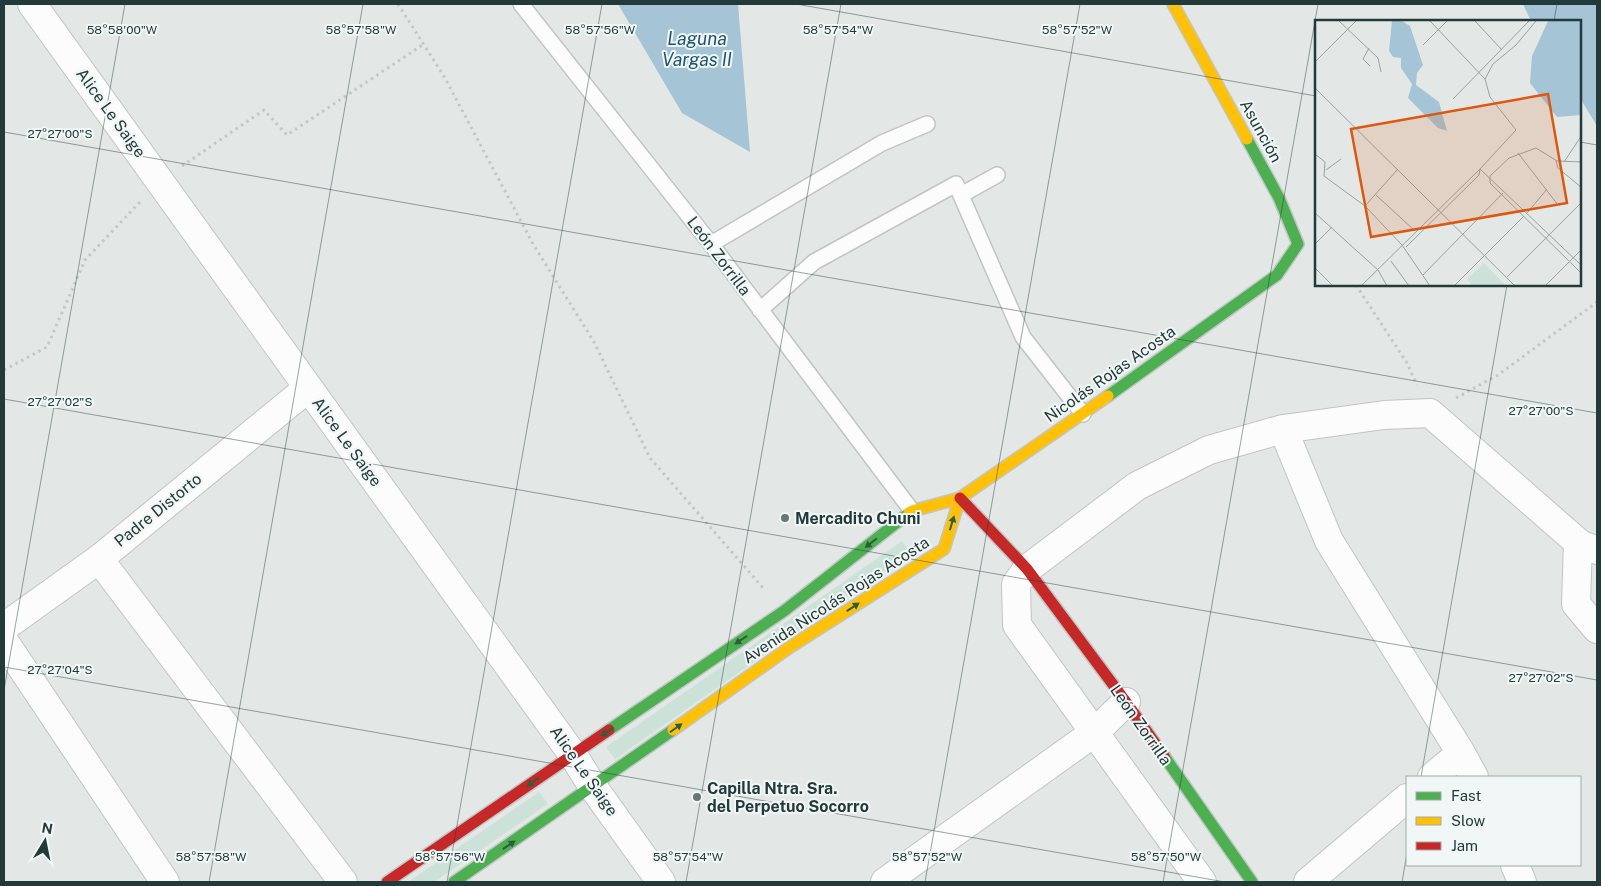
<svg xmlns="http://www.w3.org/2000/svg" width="1601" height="886" font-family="'Public Sans',sans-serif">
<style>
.green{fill:#cce1d8}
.water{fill:#a5c4d5}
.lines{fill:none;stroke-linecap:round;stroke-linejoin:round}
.lane-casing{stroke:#c0c5c4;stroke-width:18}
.street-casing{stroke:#c0c5c4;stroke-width:30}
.fast-casing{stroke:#bfc6c5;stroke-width:14}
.slow-casing{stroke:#bfc6c5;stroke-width:14}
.jam-casing{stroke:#bfc6c5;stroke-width:14}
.path{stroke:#c0c8c8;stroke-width:3;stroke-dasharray:2.5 4;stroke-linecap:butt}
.lane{stroke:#fbfcfb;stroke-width:15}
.street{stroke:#fbfcfb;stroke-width:28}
.fast{stroke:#4caf50;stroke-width:11}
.slow{stroke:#ffc107;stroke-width:11}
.jam{stroke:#c62828;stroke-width:11}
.oneway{fill:#2f5d40}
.ticks{fill:none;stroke:#223a39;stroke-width:1;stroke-opacity:0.45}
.poi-dot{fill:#667776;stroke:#f1f7f6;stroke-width:2}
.labels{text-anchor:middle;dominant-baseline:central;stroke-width:4;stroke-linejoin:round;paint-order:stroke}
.street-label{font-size:16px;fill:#223a39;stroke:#f1f7f6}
.poi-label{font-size:16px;font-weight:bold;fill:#223a39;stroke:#f1f7f6;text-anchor:start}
.water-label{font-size:18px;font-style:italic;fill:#1f5273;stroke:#f1f7f6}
.inset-road{fill:none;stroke:#96a2a1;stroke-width:1}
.view{fill:#de570e;fill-opacity:0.15;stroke:#de570e;stroke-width:2.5}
.inset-edge{fill:none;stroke:#223a39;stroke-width:2.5}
.ticks-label{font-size:12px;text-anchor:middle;fill:#223a39;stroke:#f1f7f6;stroke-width:4;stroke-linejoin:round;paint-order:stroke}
</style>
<rect width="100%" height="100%" fill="#e3e8e7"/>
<path class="green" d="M902,541L910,553L615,759L606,747Z
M539,792L548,804L434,882H408Z"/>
<path class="water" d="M618,4H738L750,152L682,113Z
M1523,4H1597V126L1580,98V21H1531Z"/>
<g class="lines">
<g class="lane-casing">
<path id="lane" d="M521,4L711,244L912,511
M961,195L997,175
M711,244L882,143L927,124
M760,310L814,262L956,184L1023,337L1083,414"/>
</g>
<g class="street-casing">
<path id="street" d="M32,4L573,755L593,787L661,882
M1283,429L1329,541L1461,753L1474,777
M1578,542L1576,604L1597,629
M99,559L343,882
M4,627L99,559L308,388
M4,641L165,882
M1432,777L1461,753
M1515,865L1522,882
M885,882L1095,732L1126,702
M1202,882L1017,625L1016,584L1027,569L1137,486L1209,450L1283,429L1384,415L1430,413L1581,545L1597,550
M1308,882L1407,798"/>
</g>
<g class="fast-casing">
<path id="fast" d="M1108,396L1277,275L1298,244L1279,198L1247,139
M609,730L784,611L909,513
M1164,756L1252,882
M454,882L673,730"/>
</g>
<g class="slow-casing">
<path id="slow" d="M1173,4L1247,139
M909,513L912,511L960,498L1108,396
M673,730L790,647L944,549L960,498"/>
</g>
<g class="jam-casing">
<path id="jam" d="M960,498L1027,569L1126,702L1164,756
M387,882L609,730"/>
</g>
<path class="path" d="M398,4L445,78L533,244L594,342L650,458L764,589
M182,166L264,110L287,135L424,44
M1356,285L1407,363L1417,385
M4,370L47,347L85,260L140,202
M1456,398L1498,375L1597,302"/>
<use href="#lane" class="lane"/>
<use href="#street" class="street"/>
<use href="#fast" class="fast"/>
<use href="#slow" class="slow"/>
<use href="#jam" class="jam"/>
</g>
<defs><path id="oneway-solid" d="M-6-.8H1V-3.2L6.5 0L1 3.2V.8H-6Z" transform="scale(1.25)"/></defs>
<g class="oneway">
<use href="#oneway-solid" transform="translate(952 523) rotate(-73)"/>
<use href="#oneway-solid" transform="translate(871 543) rotate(142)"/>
<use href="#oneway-solid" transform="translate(853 607) rotate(-33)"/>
<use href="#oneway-solid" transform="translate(741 640) rotate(146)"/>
<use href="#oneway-solid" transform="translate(676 728) rotate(-35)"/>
<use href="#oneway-solid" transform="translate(607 732) rotate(146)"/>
<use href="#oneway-solid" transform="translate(533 782) rotate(145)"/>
<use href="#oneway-solid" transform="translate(509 845) rotate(-34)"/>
</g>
<path class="ticks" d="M796,4L1316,96M1554,21L1557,4M4,132L1597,413M1580,142L1597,145M4,399L1597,680M4,667L1225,882M4,690L125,4M1421,777L1507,285M209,882L363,4M447,882L602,4M686,882L841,4M925,882L1080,4M1163,882L1318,4M1402,882L1407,853"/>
<g class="poi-dot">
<circle cx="785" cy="518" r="5"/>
<circle cx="697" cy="797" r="5"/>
</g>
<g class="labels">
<g class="street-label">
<text transform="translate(111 113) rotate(54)">Alice Le Saige</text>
<text transform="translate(1261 131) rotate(61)">Asunción</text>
<text transform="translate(719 256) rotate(53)">León Zorrilla</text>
<text transform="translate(1110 374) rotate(-35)">Nicolás Rojas Acosta</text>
<text transform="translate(347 442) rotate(54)">Alice Le Saige</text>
<text transform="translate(158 510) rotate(-39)">Padre Distorto</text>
<text transform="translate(836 600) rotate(-33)">Avenida Nicolás Rojas Acosta</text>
<text transform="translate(1141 725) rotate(55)">León Zorrilla</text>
<text transform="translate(584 771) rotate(55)">Alice Le Saige</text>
</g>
<g class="poi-label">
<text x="795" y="518">Mercadito Chuni</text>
<text x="707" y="788">Capilla Ntra. Sra.<tspan x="707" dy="18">del Perpetuo Socorro</tspan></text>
</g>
<g class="water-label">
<text x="697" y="38">Laguna<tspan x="697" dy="21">Vargas II</tspan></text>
</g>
</g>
<g transform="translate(1315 20)">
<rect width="266" height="266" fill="#e3e8e7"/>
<path d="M169,243L191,266H158L152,259Z" fill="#cce1d8"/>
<path d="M77,1H87L95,6L108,45L102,53L101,65L124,82L132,111L123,108L93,78L97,64L86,48V38L78,37L74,31ZM233,1H266V95L242,97L215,63L217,36Z" fill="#a5c4d5"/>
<path class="inset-road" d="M24,1L63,38L66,52M115,1L170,59L175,77L201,110L165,149L267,246M160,1L187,30M108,25L132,1M54,28L48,39L55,46M0,42L41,1M170,59L178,44L201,25L221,1M0,68L200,266M138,79L214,1M203,133L243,185M0,134L10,142L9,156L50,186L87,225L115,266M241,141L243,148L267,168M249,142L267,115M11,150L26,139M175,156V163L267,254M175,156L194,138L221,128L242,141L267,142M61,175L100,211M50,186L83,149M0,193L63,250L72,266M212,193L232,169M0,224L17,207M91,227L164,155L165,149M76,241L94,266M0,248L18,266M108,255L188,173M192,257L267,182M46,266L165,149M139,266L209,196M230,266L267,229"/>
<path class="view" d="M233,74L252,183L56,217L36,109Z"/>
<rect width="266" height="266" class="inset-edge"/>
</g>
<g class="ticks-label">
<text x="122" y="34">58°58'00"W</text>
<text x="361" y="34">58°57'58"W</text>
<text x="600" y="34">58°57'56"W</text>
<text x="838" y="34">58°57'54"W</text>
<text x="1077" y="34">58°57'52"W</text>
<text x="60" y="138">27°27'00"S</text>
<text x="60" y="406">27°27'02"S</text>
<text x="1541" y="415">27°27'00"S</text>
<text x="60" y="674">27°27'04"S</text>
<text x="1541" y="682">27°27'02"S</text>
<text x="211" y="861">58°57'58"W</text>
<text x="450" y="861">58°57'56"W</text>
<text x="688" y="861">58°57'54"W</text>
<text x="927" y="861">58°57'52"W</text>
<text x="1166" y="861">58°57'50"W</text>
</g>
<rect width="1601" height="886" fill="none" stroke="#223a39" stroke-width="10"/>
<rect x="1406" y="776" width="175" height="90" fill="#f1f7f6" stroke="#9eabaa"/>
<rect x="1416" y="792" width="25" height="8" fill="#4caf50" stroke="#9eabaa"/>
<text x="1451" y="801" font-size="15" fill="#223a39">Fast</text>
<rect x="1416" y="817" width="25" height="8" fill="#ffc107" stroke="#9eabaa"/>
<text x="1451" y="826" font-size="15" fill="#223a39">Slow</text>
<rect x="1416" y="842" width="25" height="8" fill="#c62828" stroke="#9eabaa"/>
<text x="1451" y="851" font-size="15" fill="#223a39">Jam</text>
<g transform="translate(45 841) rotate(10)" stroke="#f1f7f6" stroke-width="4" paint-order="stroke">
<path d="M0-4L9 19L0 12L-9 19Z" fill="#223a39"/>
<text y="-8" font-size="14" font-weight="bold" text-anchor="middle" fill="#223a39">N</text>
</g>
</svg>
